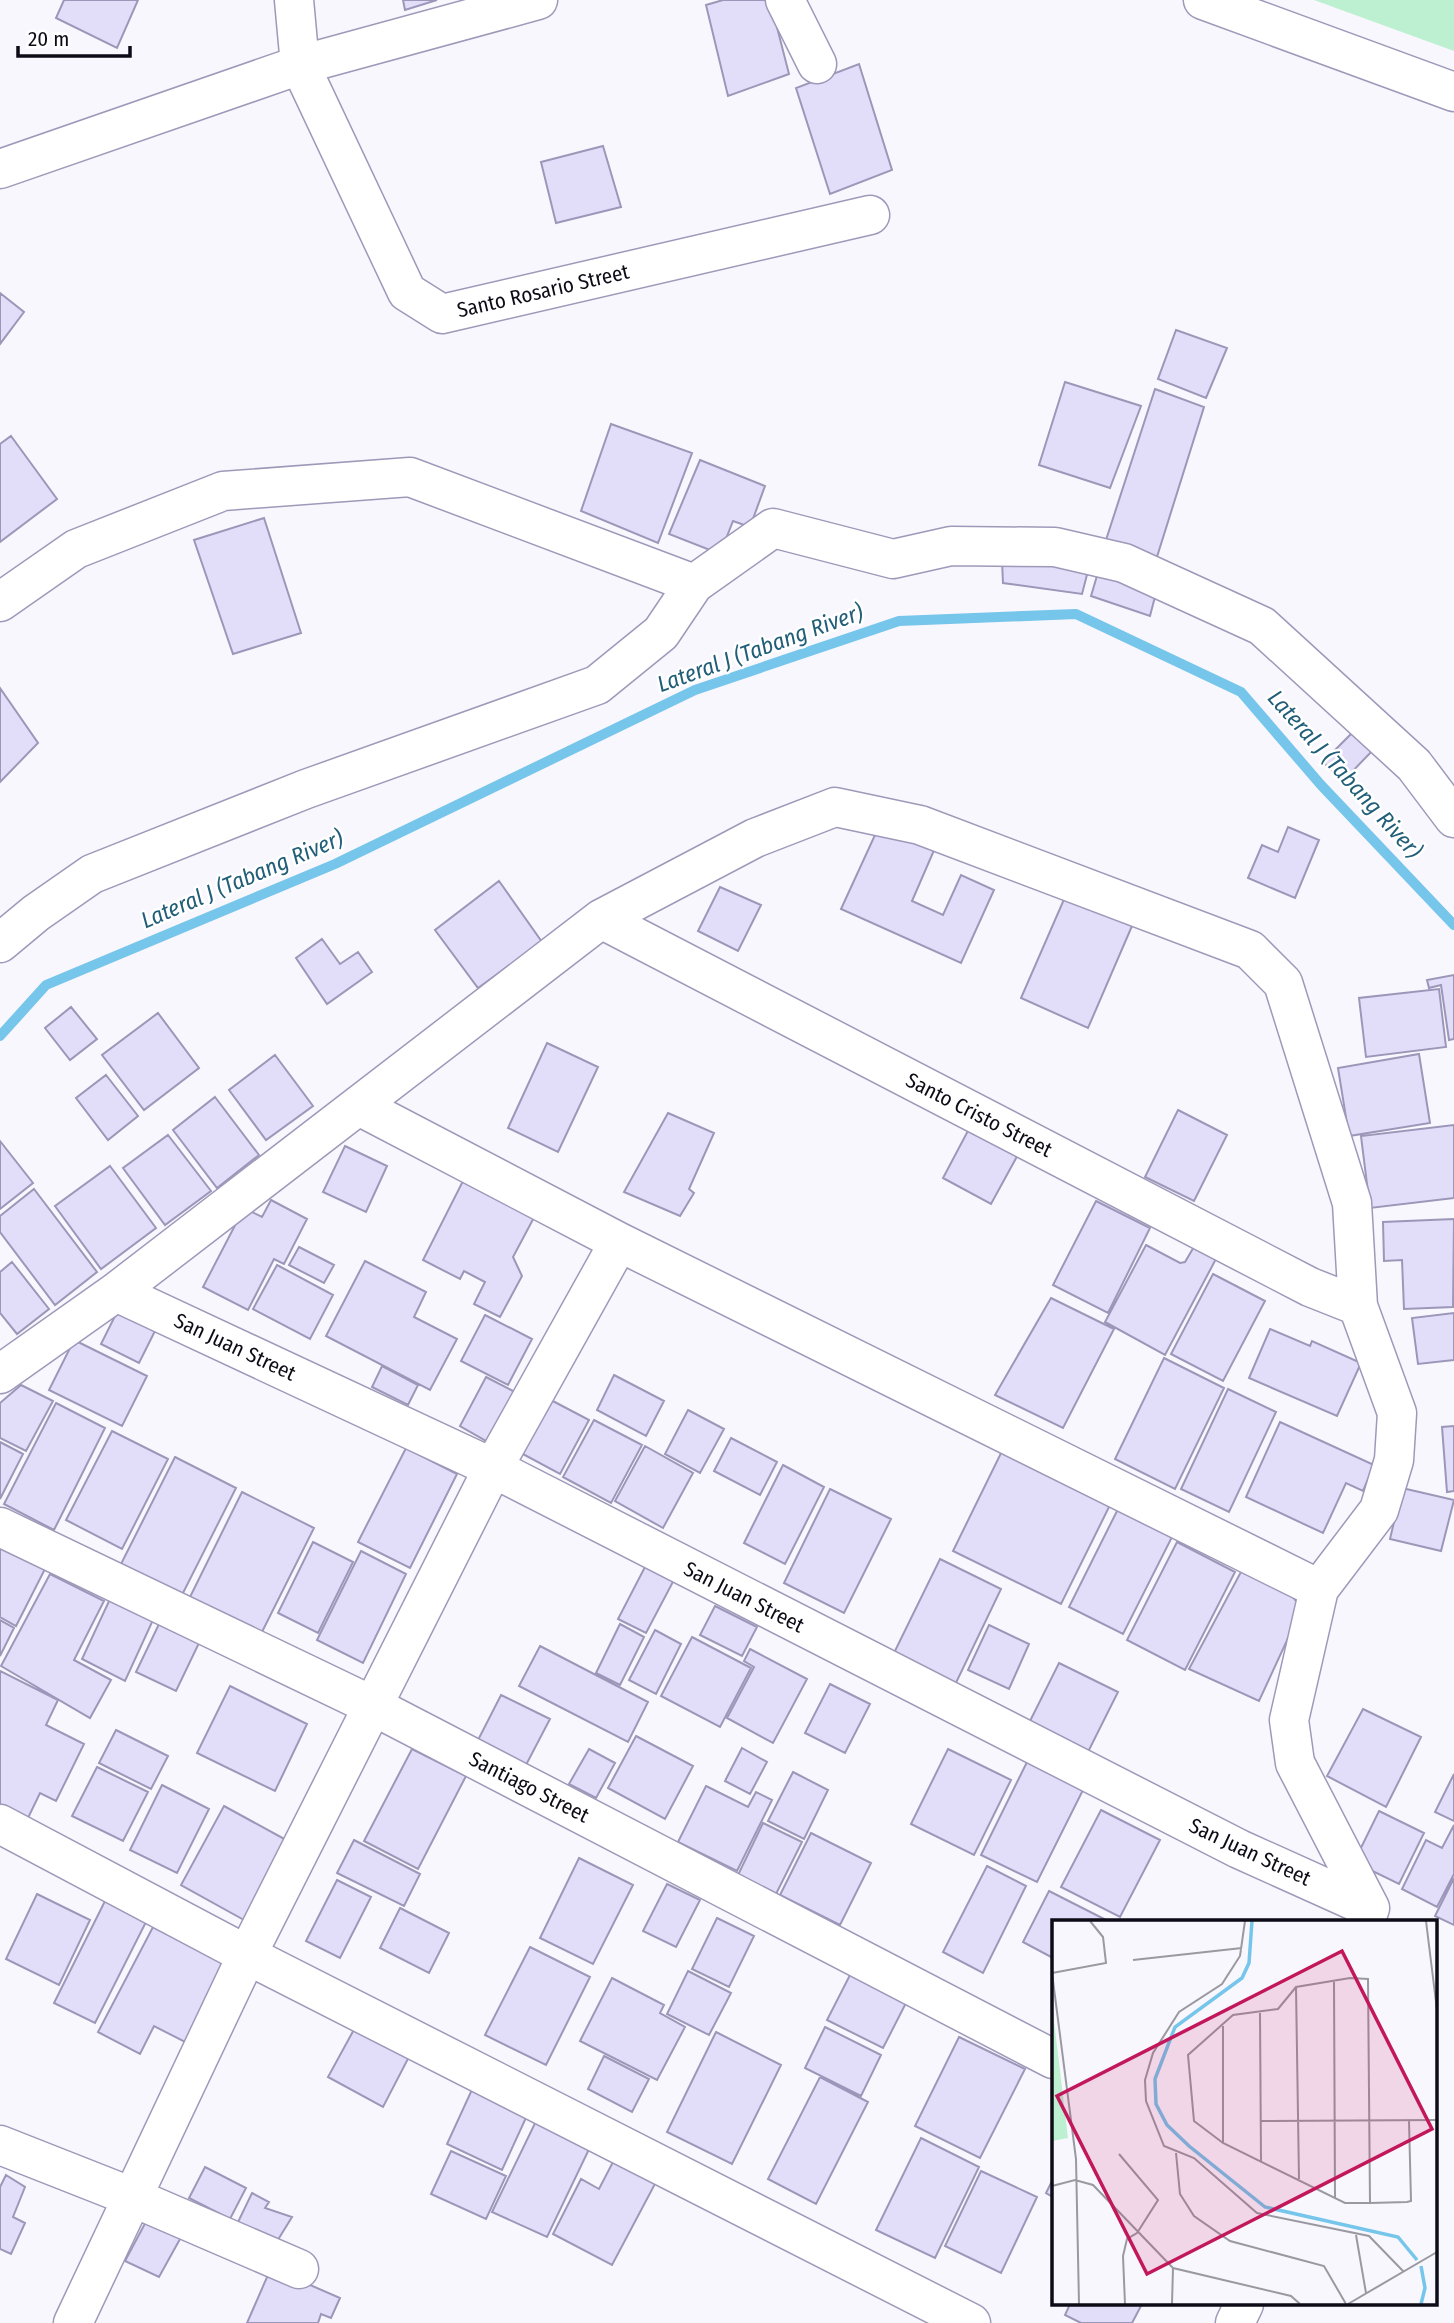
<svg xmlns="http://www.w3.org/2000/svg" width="1454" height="2323" font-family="'Fira Sans Condensed',sans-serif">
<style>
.green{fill:#bcf0d0}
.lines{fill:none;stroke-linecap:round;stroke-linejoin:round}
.stream{stroke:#76c5ea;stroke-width:10}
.building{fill:#e2defa;stroke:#9c97b8;stroke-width:2}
.minor-casing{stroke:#9e99b9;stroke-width:41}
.minor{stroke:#fff;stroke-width:38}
.labels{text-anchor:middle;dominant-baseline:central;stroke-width:5;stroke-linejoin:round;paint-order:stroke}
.street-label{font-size:21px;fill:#0d0b16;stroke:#fff}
.water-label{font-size:23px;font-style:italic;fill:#215e78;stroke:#fff}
.inset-river{fill:none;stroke:#76c5ea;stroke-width:3.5}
.inset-road{fill:none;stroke:#9a99a1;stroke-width:2}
.view{fill:#c2185b;fill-opacity:0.15;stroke:#c2185b;stroke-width:3.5}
.inset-edge{fill:none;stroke:#0d0b16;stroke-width:3.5}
</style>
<rect width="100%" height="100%" fill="#f8f7fe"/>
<path class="green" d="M1314,0H1454V51Z"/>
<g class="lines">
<path class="stream" d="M0,1036L46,985L335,864L695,690L899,621L1076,614L1241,692L1321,785L1454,925"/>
</g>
<path class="building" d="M64,0H138L117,48L56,18Z
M403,0H437L405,10Z
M723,0H770L789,74L728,96L706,5Z
M859,64L892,170L830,194L796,88Z
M603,146L621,207L556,223L541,162Z
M0,293L24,312L0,344Z
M1176,330L1227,348L1206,398L1158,379Z
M1065,382L1141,406L1110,488L1039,465Z
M1155,389L1204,407L1156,560L1105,543Z
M611,424L692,453L658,543L581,511Z
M11,436L57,499L0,542V444Z
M700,460L765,486L750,527L733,521L720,554L669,534Z
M264,518L301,633L233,654L194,540Z
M1002,561L1089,567L1082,594L1003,583Z
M1099,569L1157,589L1150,616L1091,596Z
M0,688L38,743L0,782Z
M1357,728L1376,747L1343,781L1323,762Z
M880,824L935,848L912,901L943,915L961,875L994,890L961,963L841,909Z
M1288,827L1319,840L1295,898L1248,878L1262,845L1278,852Z
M499,881L542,942L478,988L435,930Z
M720,887L761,905L738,951L698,931Z
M1065,897L1132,926L1088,1028L1021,998Z
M322,939L340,964L358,952L372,972L327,1004L296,958Z
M1454,975V1039L1449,1040L1441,985L1429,988L1427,980Z
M1439,989L1446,1047L1366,1057L1359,998Z
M71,1007L97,1039L70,1060L45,1028Z
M158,1013L199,1068L144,1110L102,1055Z
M547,1043L598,1067L558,1152L508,1128Z
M1419,1054L1430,1123L1349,1136L1338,1068Z
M275,1055L313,1106L266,1140L229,1090Z
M106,1075L138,1116L108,1140L76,1098Z
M215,1097L259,1155L217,1188L173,1130Z
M1178,1110L1227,1135L1194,1201L1145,1177Z
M668,1113L714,1133L689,1189L694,1193L680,1216L624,1192Z
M971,1125L1020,1151L991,1204L943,1178Z
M1454,1125V1198L1370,1208L1361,1136Z
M168,1135L211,1191L165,1225L123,1168Z
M0,1141L33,1183L0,1209Z
M345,1146L387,1166L366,1212L323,1192Z
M110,1166L156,1228L101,1269L55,1206Z
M467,1173L538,1210L513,1257L522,1276L500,1317L474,1304L485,1282L464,1271L460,1279L423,1260Z
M34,1189L97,1272L55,1305L0,1232V1216Z
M271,1200L307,1219L284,1264L274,1259L248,1310L203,1287L244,1208L262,1217Z
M1096,1201L1150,1228L1108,1313L1053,1285Z
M1454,1219L1453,1307L1404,1309L1402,1260L1384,1261L1383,1222Z
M1146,1245L1180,1263L1185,1262L1195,1245L1217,1257L1165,1355L1105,1322Z
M299,1247L334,1265L324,1283L289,1265Z
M365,1261L426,1292L414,1317L457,1339L430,1390L326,1336Z
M12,1262L49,1309L17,1334L0,1313V1272Z
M277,1265L333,1295L310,1339L253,1309Z
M1213,1274L1265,1301L1223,1381L1171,1354Z
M1051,1298L1114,1329L1063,1428L995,1395Z
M118,1310L156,1329L139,1363L101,1344Z
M1454,1313V1360L1418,1364L1412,1318Z
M485,1315L532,1339L508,1385L461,1361Z
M1270,1329L1310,1346L1312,1341L1361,1363L1337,1416L1249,1378Z
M74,1340L147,1376L122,1426L49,1390Z
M1164,1358L1224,1388L1175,1489L1115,1459Z
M382,1366L418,1385L408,1405L372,1387Z
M614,1375L664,1401L646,1436L597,1410Z
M486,1377L515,1392L488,1442L460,1426Z
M21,1385L53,1401L26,1451L0,1438V1403Z
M1228,1389L1276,1412L1229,1512L1181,1489Z
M549,1399L589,1420L560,1474L521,1453Z
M56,1403L105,1428L54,1530L4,1504Z
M688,1410L724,1429L700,1473L665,1454Z
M594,1420L642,1445L611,1503L563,1477Z
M1280,1422L1374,1465L1363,1491L1346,1483L1323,1533L1246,1497Z
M1454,1426V1491L1447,1492L1442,1427Z
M112,1431L168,1459L122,1549L66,1520Z
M731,1438L777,1462L760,1495L714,1471Z
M0,1442L23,1454L0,1499Z
M645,1446L693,1473L663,1528L615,1501Z
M406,1448L457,1474L410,1568L358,1542Z
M1003,1449L1111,1503L1061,1604L953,1551Z
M175,1457L236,1488L182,1595L121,1564Z
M783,1465L824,1487L785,1564L744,1543Z
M1402,1488L1454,1500L1441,1551L1390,1539Z
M830,1489L891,1519L844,1613L784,1583Z
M242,1492L314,1528L261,1634L189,1599Z
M1118,1509L1172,1537L1123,1634L1069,1607Z
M313,1542L353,1562L318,1633L278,1613Z
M1177,1542L1235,1572L1185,1670L1127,1640Z
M0,1545L45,1569L16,1626L0,1617Z
M361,1551L406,1574L363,1663L317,1640Z
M940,1559L1001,1589L954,1687L892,1657Z
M647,1563L675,1578L646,1633L618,1619Z
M1242,1570L1292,1596L1302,1608L1259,1701L1189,1669Z
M50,1574L104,1601L74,1660L111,1680L90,1718L1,1666Z
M110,1599L153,1620L125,1681L82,1659Z
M715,1606L757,1627L742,1656L700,1635Z
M0,1620L14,1628L0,1656Z
M159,1624L199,1643L176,1691L136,1672Z
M620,1624L644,1637L620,1685L596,1673Z
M989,1625L1029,1644L1009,1689L968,1670Z
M655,1630L681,1644L656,1694L629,1680Z
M692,1637L751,1668L720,1727L661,1696Z
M540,1646L648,1702L628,1742L519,1686Z
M750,1649L807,1679L773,1743L727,1718L754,1667L744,1661Z
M1059,1663L1118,1692L1088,1752L1029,1723Z
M0,1671L58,1700L46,1725L84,1744L56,1801L40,1793L28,1818L0,1805Z
M830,1684L870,1704L845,1753L805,1733Z
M230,1686L307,1724L275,1791L197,1753Z
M501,1695L550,1719L526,1765L478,1740Z
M1363,1709L1421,1737L1386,1807L1327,1776Z
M116,1730L168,1756L151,1789L99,1763Z
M636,1736L693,1766L665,1819L608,1788Z
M742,1748L767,1762L750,1794L725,1781Z
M412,1749L466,1776L418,1869L364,1841Z
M589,1749L615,1763L596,1798L569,1784Z
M948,1749L1011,1780L974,1855L911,1824Z
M1027,1762L1083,1790L1037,1882L981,1855Z
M97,1767L148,1792L123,1841L72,1816Z
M793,1772L828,1790L804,1839L768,1821Z
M1454,1774V1821L1435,1812Z
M162,1785L209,1809L177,1873L130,1850Z
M706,1786L748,1807L756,1792L772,1800L737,1871L678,1842Z
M224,1806L288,1841L244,1920L181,1885Z
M1101,1810L1160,1840L1120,1917L1061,1887Z
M1379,1811L1424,1833L1399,1884L1354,1862Z
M763,1823L802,1842L776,1894L738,1875Z
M1454,1825V1874L1437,1907L1402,1889L1426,1840L1442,1848Z
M811,1833L871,1863L840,1925L780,1895Z
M354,1840L420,1874L404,1906L337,1873Z
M579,1858L633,1885L593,1964L540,1938Z
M987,1866L1026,1886L983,1973L943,1952Z
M1454,1878V1925L1435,1916Z
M337,1880L371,1897L340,1958L306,1941Z
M667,1884L700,1900L676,1947L643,1931Z
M1049,1891L1110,1922H1053V1958L1023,1942Z
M37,1894L90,1920L59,1985L6,1959Z
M105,1901L146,1922L95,2023L54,2003Z
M400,1908L449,1933L429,1973L380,1948Z
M717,1918L754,1936L729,1987L692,1969Z
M153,1927L228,1965L187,2043L154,2026L140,2054L98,2032Z
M530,1947L590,1977L546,2065L485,2035Z
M688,1971L731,1993L709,2035L667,2014Z
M851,1973L907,2001L883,2048L827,2020Z
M612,1978L664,2005L660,2013L685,2027L657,2080L580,2041Z
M357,2024L411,2053L383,2107L328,2077Z
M825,2027L881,2055L861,2096L805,2068Z
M716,2032L781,2065L732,2164L667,2132Z
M959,2037L1025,2069L980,2158L915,2126Z
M604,2056L649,2079L632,2112L588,2089Z
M820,2077L868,2102L816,2204L768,2179Z
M475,2083L530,2109L502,2170L447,2144Z
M538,2117L592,2143L547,2237L492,2212Z
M921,2138L979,2167L935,2258L876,2230Z
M451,2151L506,2176L486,2219L431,2194Z
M614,2160L656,2182L612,2265L553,2234L581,2179L599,2189Z
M205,2167L246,2188L230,2219L189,2198Z
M981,2171L1037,2197L1001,2273L945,2246Z
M6,2175L25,2187L13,2217L25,2223L11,2254L0,2249V2187Z
M1053,2179V2197L1046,2193Z
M252,2193L269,2202L265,2208L292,2217L276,2243L238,2222Z
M149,2216L185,2230L159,2277L125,2261Z
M271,2268L340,2298L331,2318L321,2314L318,2323H247Z
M1070,2304H1142L1132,2323H1081L1065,2315Z"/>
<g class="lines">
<g class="minor-casing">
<path id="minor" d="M294,0L300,65L407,292L442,314L870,215
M785,0L817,64
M1203,0L1454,92
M0,169L300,65L538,0
M0,602L76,549L223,491L410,477L694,584
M601,919L1310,1287L1358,1306
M0,943L36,913L92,874L306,789L597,685L661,633L694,584L773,528L893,559L951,546L1055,547L1124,563L1262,626L1414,765L1454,818
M359,1106L619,1242L1319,1589
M116,1292L493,1468L1239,1849L1370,1908
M0,1374L116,1292L601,919L755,838L835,807L920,825L1250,950L1283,983L1352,1203L1358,1306L1397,1413L1394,1460L1379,1510L1319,1589L1289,1720L1295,1763L1370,1908L1365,1922
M0,1527L373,1706L1053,2059
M0,1824L247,1955L971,2323
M0,2145L132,2197L299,2269
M73,2323L247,1955L493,1468L619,1242
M1235,2323L1244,2304"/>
</g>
<use href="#minor" class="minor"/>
</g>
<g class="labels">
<g class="street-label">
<text transform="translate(543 291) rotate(-13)">Santo Rosario Street</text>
<text transform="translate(979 1115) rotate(27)">Santo Cristo Street</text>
<text transform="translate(235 1347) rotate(25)">San Juan Street</text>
<text transform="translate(744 1597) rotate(27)">San Juan Street</text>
<text transform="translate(529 1787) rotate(27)">Santiago Street</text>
<text transform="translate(1250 1852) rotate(25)">San Juan Street</text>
</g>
<g class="water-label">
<text transform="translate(760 648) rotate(-20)">Lateral J (Tabang River)</text>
<text transform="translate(1345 774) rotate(48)">Lateral J (Tabang River)</text>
<text transform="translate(242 879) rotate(-23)">Lateral J (Tabang River)</text>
</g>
</g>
<g transform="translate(1052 1920)">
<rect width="385" height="385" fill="#f8f7fe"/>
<path d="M0,84L16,218L0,221Z" fill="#bcf0d0"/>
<path class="inset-river" d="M200,1L197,43L190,58L123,107L103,159L104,184L115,205L137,226L213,287L346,317L365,340M369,346L373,368L369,384"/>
<path class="inset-road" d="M193,1L188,36L170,64L127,92L101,133L93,160L94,181L112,226L142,238L205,293L317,316L351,351M374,1L385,90M81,40L190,28M0,53L24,239L27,384M0,53L54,43L51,17L38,1M282,62L283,278M244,67L247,259M208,93L209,241M209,201L385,200M171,223V106M124,233L128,274L142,296L178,321L272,346L294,384M67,234L106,280L85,313L75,319L71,336L73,384M0,266L23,260L41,265L121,348L239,376L248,384M318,283L316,59L298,58L244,67L226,89L181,95L136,135L142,201L171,223L293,283H318L355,282L359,281L357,201M304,315L314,373M120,384L121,348M296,384L385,332"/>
<path class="view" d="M290,31L380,209L95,354L5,176Z"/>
<rect width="385" height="385" class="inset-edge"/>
</g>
<path d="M18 46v10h112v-10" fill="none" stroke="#0d0b16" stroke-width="3.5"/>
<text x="28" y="46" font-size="21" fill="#0d0b16" stroke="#ffffff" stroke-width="5" paint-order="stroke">20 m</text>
</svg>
